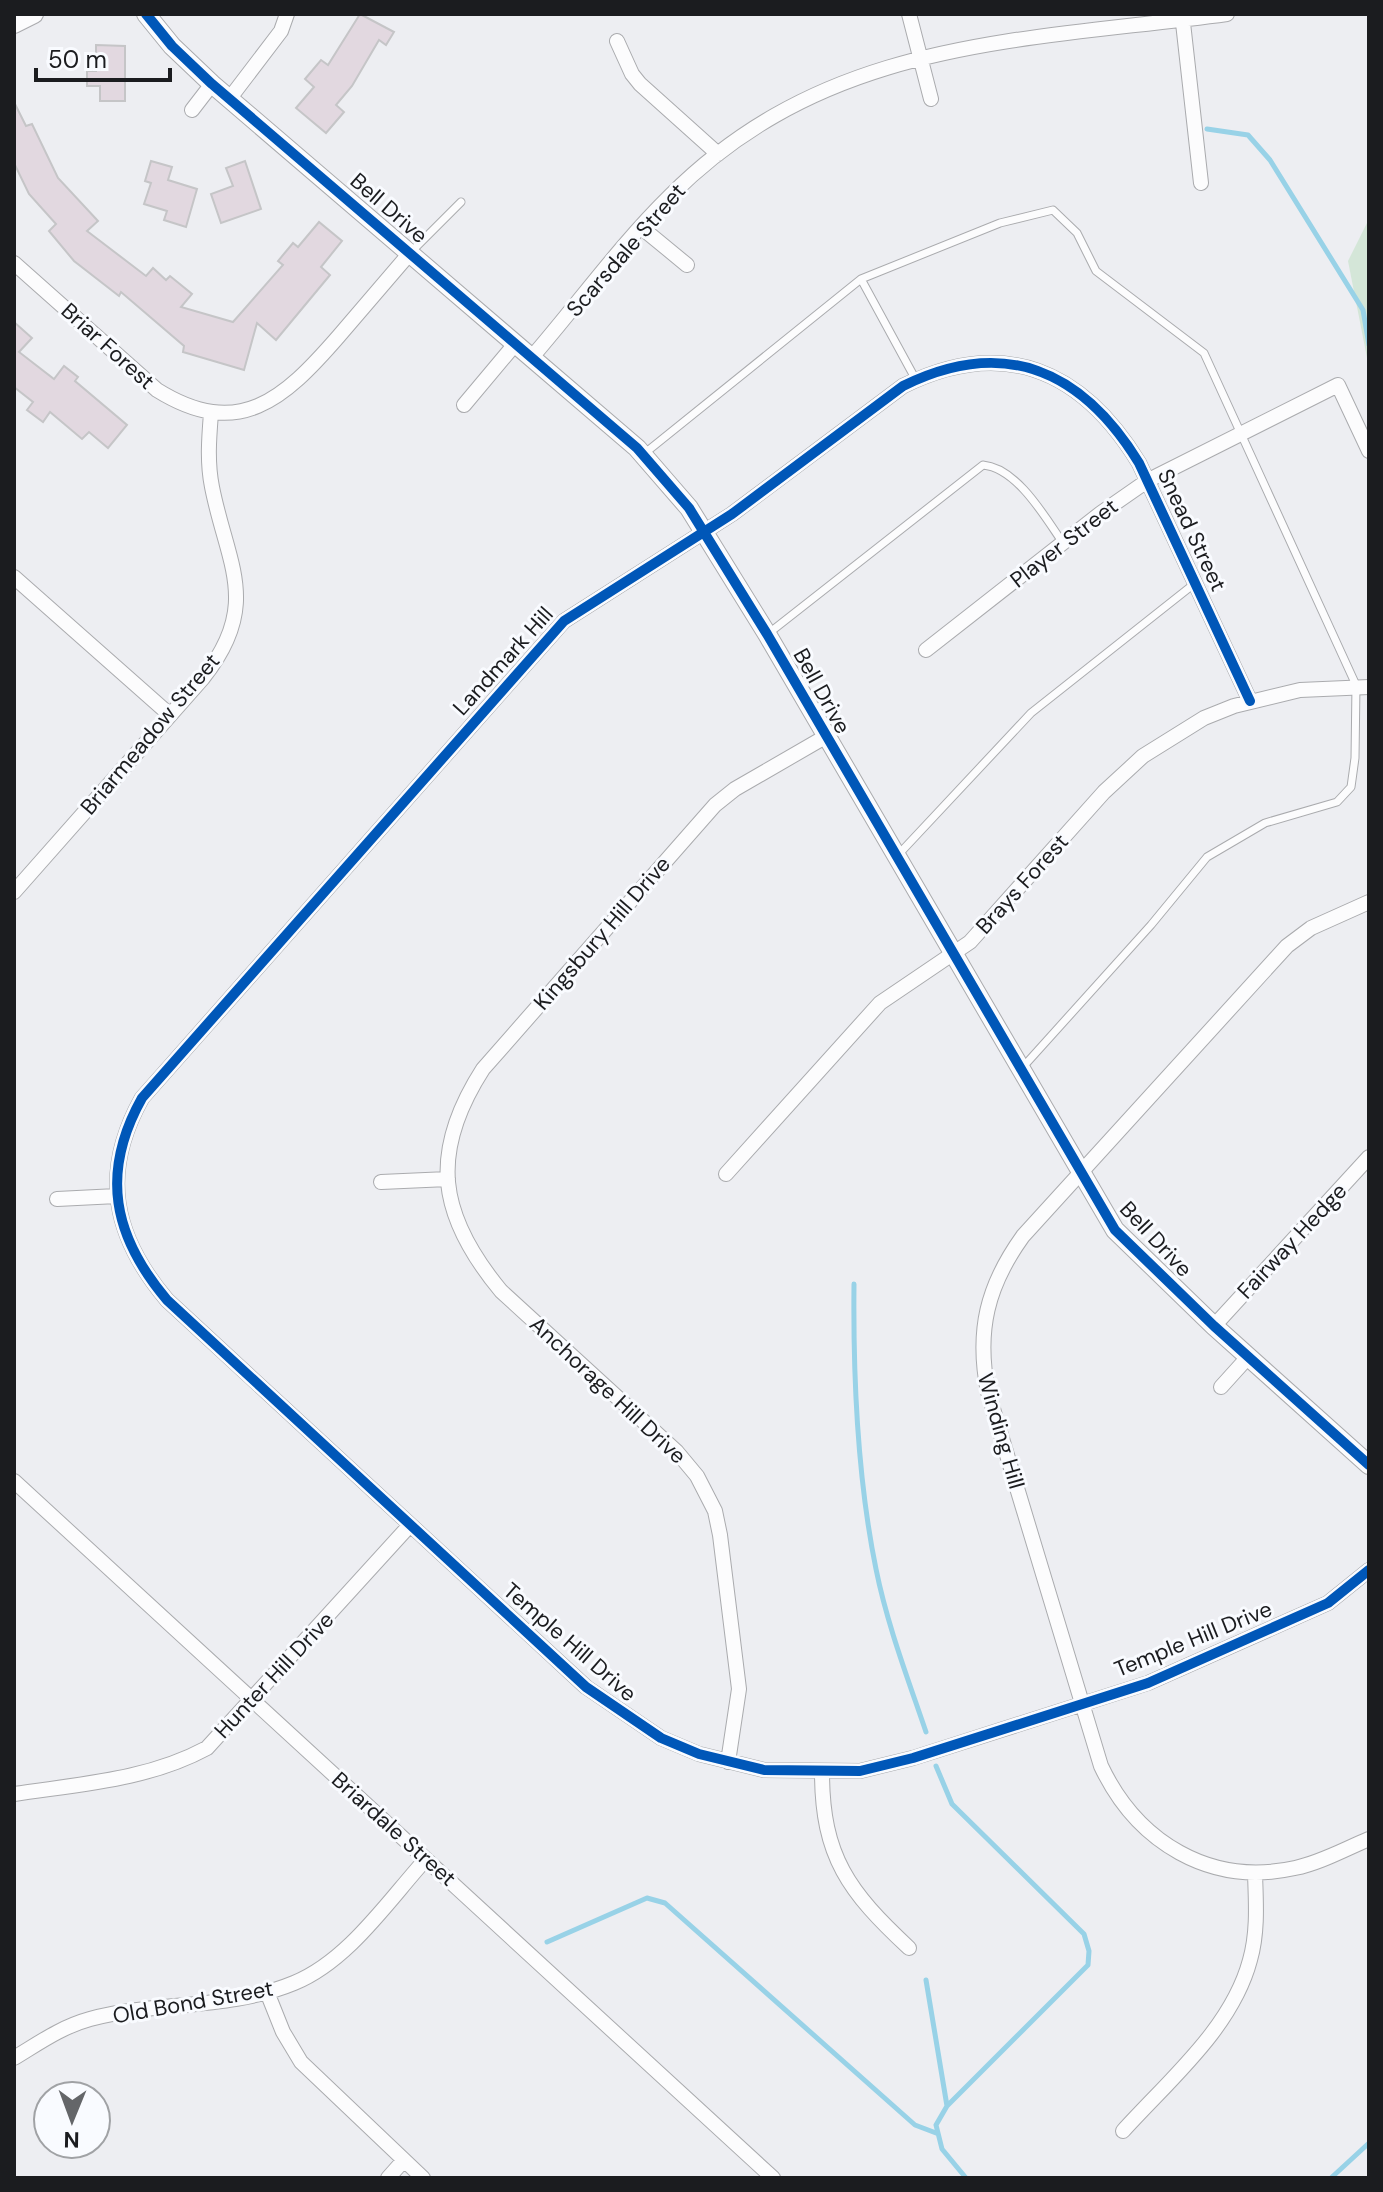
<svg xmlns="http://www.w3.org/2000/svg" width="1383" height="2192" font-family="'DM Sans',sans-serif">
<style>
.green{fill:#d4e6d8}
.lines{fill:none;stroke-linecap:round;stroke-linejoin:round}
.stream{stroke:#98d2e7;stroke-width:5}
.building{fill:#e2d8e0;stroke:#c5c5c7;stroke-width:2}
.service-casing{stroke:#aaabae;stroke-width:9}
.minor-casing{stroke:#aaabae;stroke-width:16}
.tertiary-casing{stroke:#aaabae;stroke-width:20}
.service{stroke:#fcfcfd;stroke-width:7}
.minor{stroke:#fcfcfd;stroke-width:14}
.tertiary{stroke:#fcfcfd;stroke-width:18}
.cycleway-casing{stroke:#f9fbff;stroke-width:15}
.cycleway{stroke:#0057b8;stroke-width:10}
.labels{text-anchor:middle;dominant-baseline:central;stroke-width:6;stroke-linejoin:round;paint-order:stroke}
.street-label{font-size:22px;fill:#1b1c1f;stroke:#f9fbff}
</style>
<rect width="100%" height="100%" fill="#edeef2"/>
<path class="green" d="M1369,219V368L1348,261Z"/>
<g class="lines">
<path class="stream" d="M1207,129L1248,135L1270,160L1363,310L1369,345
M854,1284C853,1379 857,1476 876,1569C887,1624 908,1679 926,1732
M936,1766L952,1804L1084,1934L1089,1951L1088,1965L947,2106L936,2125L942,2149L966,2178
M547,1942L647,1898L665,1903L915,2125L936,2133
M926,1980L947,2106
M1331,2178L1369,2143"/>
</g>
<path class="building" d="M360,14L394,32L386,45L379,40L352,86L336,105L344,112L326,133L296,108L314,87L305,79L321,60L328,65Z
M96,45L125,46V101H100V86H87V71H96Z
M14,102L26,126L32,124L58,178L98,221L87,231L146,276L153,268L166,280L170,276L192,294L181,307L233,322L283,265L278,261L293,243L298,247L319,222L342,241L321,267L330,275L276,340L257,323L244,370L183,352L184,346L121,292L119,296L74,261L49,231L56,224L29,194L14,163Z
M151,161L172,167L168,180L197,189L186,227L164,220L167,211L144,204L151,183L145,181Z
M245,161L261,209L221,223L211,194L233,186L226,168Z
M14,322L32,338L19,352L54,379L64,366L78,377L75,381L127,425L108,448L89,432L82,439L50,412L43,422L27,410L33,402L14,387Z"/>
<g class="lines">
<g class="service-casing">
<path id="service" d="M412,251L461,202
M861,279L916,380
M645,453L861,279L1000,223L1053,210L1077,233L1096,271L1204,353L1356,685L1355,758L1351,787L1337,802L1265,823L1207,857L1151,925L1023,1067
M769,633L983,465C1017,468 1045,517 1063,543
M898,855L1031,713L1194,584"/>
</g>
<g class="minor-casing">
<path id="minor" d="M909,14L931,99
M1182,14L1201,183
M617,41L632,74L640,84L718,154
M230,98L281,31L287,14
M192,110L212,84
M642,228L687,265
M14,263L157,390C239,441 284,399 338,337C362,309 386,281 410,253
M532,357C578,304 620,245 670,196C828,38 1020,42 1227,14
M464,405L516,343
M14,577L170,715
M926,650L1101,513L1147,481L1338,385L1369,451
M1250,701L1139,463C1082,370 1004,336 903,386L732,514L564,621L142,1098C100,1173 113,1236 167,1300L586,1687L661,1738L699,1754L764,1770L860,1771L913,1758L1148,1683L1328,1603L1369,1570
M14,892L203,678C262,604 227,564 212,487C207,462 209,438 211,413
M1369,902L1311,928L1287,946L1023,1236C987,1286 976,1331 988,1392L1101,1766C1137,1842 1210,1887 1295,1868C1320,1863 1345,1849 1369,1839
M726,1174L880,1003L970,942L1104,792L1143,756L1204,718L1234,706L1300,690L1369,687
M381,1182L448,1179
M57,1199L117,1196
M1214,1326L1369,1157
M1221,1387L1249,1356
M14,1481L773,2178
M728,1762L739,1689L720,1535L715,1511L697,1476L677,1452L501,1291C438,1215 429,1153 483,1069L715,805L735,789L825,737
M822,1772C822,1857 849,1892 909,1948
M14,1794C80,1784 148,1780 207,1748L410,1525
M267,1992L283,2032L301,2062L423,2178
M14,2058C39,2043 61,2027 90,2019C156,2001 229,2010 294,1983C348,1961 388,1901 426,1859
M1123,2131C1169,2080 1232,2028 1250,1960C1258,1932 1256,1903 1255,1874
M388,2178L404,2160"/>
</g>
<g class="tertiary-casing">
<path id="tertiary" d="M146,14L172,46L212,84L637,448L689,508L767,634L1115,1230L1214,1326L1369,1465
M14,24L34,14"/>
</g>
<use href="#service" class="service"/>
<use href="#minor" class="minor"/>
<use href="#tertiary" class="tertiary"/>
<g class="cycleway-casing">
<path id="cycleway" d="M146,14L172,46L212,84L637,448L689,508L767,634L1115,1230L1214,1326L1369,1465
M1250,701L1139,463C1082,370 1004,336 903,386L732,514L564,621L142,1098C100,1173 113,1236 167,1300L586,1687L661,1738L699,1754L764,1770L860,1771L913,1758L1148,1683L1328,1603L1369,1570"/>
</g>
<use href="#cycleway" class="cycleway"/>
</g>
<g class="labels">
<g class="street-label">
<text transform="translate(389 208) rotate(41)">Bell Drive</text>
<text transform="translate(626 250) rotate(-49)">Scarsdale Street</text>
<text transform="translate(108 346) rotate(42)">Briar Forest</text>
<text transform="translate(1192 530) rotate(65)">Snead Street</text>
<text transform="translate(1064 543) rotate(-38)">Player Street</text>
<text transform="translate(503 661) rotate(-48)">Landmark Hill</text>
<text transform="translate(822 691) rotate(61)">Bell Drive</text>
<text transform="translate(150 734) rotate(-50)">Briarmeadow Street</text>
<text transform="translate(1022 884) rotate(-48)">Brays Forest</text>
<text transform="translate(602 933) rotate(-49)">Kingsbury Hill Drive</text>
<text transform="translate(1156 1239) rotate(47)">Bell Drive</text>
<text transform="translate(1292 1241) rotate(-47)">Fairway Hedge</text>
<text transform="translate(608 1390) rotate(43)">Anchorage Hill Drive</text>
<text transform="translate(1001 1431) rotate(74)">Winding Hill</text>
<text transform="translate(1193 1639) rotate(-22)">Temple Hill Drive</text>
<text transform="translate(570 1642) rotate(41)">Temple Hill Drive</text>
<text transform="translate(274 1675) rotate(-47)">Hunter Hill Drive</text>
<text transform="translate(394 1829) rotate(42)">Briardale Street</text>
<text transform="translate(193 2002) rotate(-10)">Old Bond Street</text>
</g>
</g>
<rect width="1383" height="2192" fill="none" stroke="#1b1c1f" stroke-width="32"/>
<g transform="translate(72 2120) rotate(181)"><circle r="38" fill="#f9fbff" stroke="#a0a2a5" stroke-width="2"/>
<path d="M0-6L14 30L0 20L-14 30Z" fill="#646669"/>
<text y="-12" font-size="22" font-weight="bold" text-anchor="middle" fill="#1b1c1f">N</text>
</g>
<path d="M36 68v12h134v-12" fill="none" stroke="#1b1c1f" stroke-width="4"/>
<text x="48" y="68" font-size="24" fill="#1b1c1f" stroke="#f9fbff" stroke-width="6" paint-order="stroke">50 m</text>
</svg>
